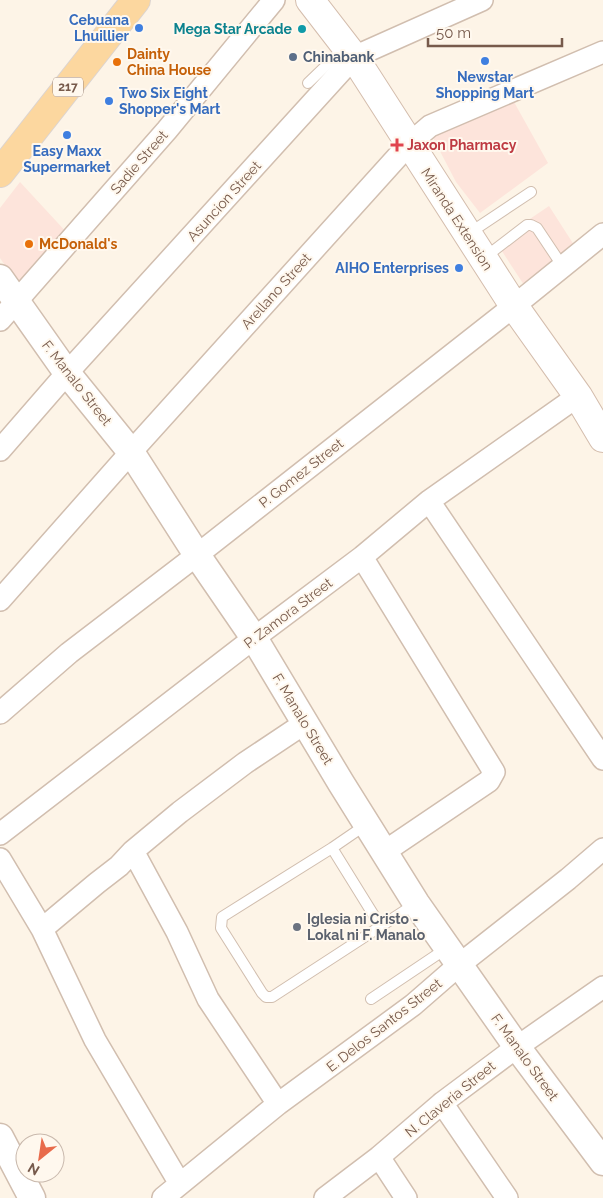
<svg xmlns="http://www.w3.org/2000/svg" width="603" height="1198" font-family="Raleway,sans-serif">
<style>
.commercial{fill:#fde4db}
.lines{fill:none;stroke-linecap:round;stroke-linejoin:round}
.service-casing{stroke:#d1beaf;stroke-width:12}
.minor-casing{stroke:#d1beaf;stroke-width:24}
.tertiary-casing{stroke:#d1beaf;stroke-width:29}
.secondary-casing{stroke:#d4bdad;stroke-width:30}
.primary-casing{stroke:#dcd4d0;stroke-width:30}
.service{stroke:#fff;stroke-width:10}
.minor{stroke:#fff;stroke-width:21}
.tertiary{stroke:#fff;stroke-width:26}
.secondary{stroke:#fff;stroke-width:28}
.primary{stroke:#fcd79f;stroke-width:28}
.shop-dot{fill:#3f7fe0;stroke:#fff8ee;stroke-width:2}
.culture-dot{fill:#0f9aa8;stroke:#fff8ee;stroke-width:2}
.service-dot{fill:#5c6f8a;stroke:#fff8ee;stroke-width:2}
.food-dot{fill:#e8710a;stroke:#fff8ee;stroke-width:2}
.health-dot{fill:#e0444e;stroke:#fff8ee;stroke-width:2}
.worship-dot{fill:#6b7280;stroke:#fff8ee;stroke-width:2}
.labels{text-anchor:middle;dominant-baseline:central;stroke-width:4;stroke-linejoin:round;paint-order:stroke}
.shield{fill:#fff8ee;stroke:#a0897c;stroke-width:1}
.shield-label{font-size:12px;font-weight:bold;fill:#775a4b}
.shop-label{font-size:14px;font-weight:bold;fill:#366cbe;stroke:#fff8ee;text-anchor:end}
.culture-label{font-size:14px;font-weight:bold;fill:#0d838f;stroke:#fff8ee;text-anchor:end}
.food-label{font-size:14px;font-weight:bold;fill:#c56008;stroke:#fff8ee;text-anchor:start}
.service-label{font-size:14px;font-weight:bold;fill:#4e5e75;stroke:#fff8ee;text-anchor:start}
.health-label{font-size:14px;font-weight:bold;fill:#be3a42;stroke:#fff8ee;text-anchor:start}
.street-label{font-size:14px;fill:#775a4b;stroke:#fff8ee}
.worship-label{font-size:14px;font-weight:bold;fill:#5b616d;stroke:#fff8ee;text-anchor:start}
</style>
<rect width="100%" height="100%" fill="#fdf4e7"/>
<path class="commercial" d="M509,93L548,163L480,213L456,182L429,130Z
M20,182L69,235L22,291L0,258V208Z
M549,206L576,248L526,288L496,242Z"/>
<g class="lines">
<g class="service-casing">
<path id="service" d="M308,83L334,58L345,46
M468,234L531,192
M484,258L527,225H531L537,228L563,267
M367,824L332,848L222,917L221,928L262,993L266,997H272L415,904
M332,848L381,927
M371,999L447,948"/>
</g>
<g class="minor-casing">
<path id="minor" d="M0,320L167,130L274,0
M0,450L67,373L354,57L482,0
M429,501L603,759
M362,557L494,772L489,781L384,852
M0,600L131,452L409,144L430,126L603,52
M0,713L69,653L197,555L514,306L603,234
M0,834L254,638L362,557L429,501L578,396
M133,851L180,812L245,763L305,723
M0,859L42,929L95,1040L180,1184
M42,929L97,883L119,866L133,851L177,932L208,999L278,1104
M442,1103L507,1198
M379,1157L406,1198
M163,1198L278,1104L413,1005L459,965L568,879L603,849
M325,1198L379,1157L442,1103L517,1047L603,987"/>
</g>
<g class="tertiary-casing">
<path id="tertiary" d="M0,278L67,373L131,452L197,555L254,638L341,783L416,903L517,1047L603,1162
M0,1137L32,1198"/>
</g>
<g class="secondary-casing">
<path id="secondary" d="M310,0L354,57L514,306L578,396L603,438"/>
</g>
<g class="primary-casing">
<path id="primary" d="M0,173L136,0"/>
</g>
<use href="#service" class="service"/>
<use href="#minor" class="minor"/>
<use href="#tertiary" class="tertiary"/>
<use href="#secondary" class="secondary"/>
<use href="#primary" class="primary"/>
</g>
<g class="shop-dot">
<circle cx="139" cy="28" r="5"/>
<circle cx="485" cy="61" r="5"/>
<circle cx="109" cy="101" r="5"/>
<circle cx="67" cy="135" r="5"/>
<circle cx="459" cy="268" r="5"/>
</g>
<circle class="culture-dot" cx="302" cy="29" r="5"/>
<circle class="service-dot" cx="293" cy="57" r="5"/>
<g class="food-dot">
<circle cx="117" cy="62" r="5"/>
<circle cx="29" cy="244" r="5"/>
</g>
<path class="health-dot" d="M394.5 137.5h5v5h5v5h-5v5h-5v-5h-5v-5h5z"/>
<circle class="worship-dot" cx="297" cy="927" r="5"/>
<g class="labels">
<rect class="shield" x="53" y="77.5" width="30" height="19" rx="4"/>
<g class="shield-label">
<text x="68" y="87">217</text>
</g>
<g class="shop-label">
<text x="129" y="20">Cebuana<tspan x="129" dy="16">Lhuillier</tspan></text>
<text x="485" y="77" text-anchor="middle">Newstar<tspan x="485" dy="16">Shopping Mart</tspan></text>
<text x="119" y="93" text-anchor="start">Two Six Eight<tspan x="119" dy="16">Shopper's Mart</tspan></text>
<text x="67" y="151" text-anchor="middle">Easy Maxx<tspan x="67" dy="16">Supermarket</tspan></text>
<text x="449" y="268">AIHO Enterprises</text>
</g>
<g class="culture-label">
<text x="292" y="29">Mega Star Arcade</text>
</g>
<g class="food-label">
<text x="127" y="54">Dainty<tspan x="127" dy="16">China House</tspan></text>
<text x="39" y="244">McDonald's</text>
</g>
<g class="service-label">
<text x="303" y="57">Chinabank</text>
</g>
<g class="health-label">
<text x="407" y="145">Jaxon Pharmacy</text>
</g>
<g class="street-label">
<text transform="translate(139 162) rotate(-49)">Sadie Street</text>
<text transform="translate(224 201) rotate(-48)">Asuncion Street</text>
<text transform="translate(457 219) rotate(57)">Miranda Extension</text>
<text transform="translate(276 291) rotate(-48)">Arellano Street</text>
<text transform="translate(77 383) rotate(52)">F. Manalo Street</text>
<text transform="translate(301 473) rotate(-38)">P. Gomez Street</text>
<text transform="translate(288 613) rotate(-37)">P. Zamora Street</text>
<text transform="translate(303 719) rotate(59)">F. Manalo Street</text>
<text transform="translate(384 1025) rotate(-38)">E. Delos Santos Street</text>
<text transform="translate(525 1057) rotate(54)">F. Manalo Street</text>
<text transform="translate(450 1099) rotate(-39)">N. Claveria Street</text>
</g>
<g class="worship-label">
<text x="307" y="919">Iglesia ni Cristo -<tspan x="307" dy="16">Lokal ni F. Manalo</tspan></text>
</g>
</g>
<g transform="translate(40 1158) rotate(210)"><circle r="24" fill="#fff8ee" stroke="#c9b9ad"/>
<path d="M0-4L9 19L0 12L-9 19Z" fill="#e86b4b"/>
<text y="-8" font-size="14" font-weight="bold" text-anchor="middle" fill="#775a4b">N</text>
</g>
<path d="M428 38v8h134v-8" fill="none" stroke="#775a4b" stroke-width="2.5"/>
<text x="436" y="38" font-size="15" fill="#775a4b" stroke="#fff8ee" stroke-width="4" paint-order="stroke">50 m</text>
</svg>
